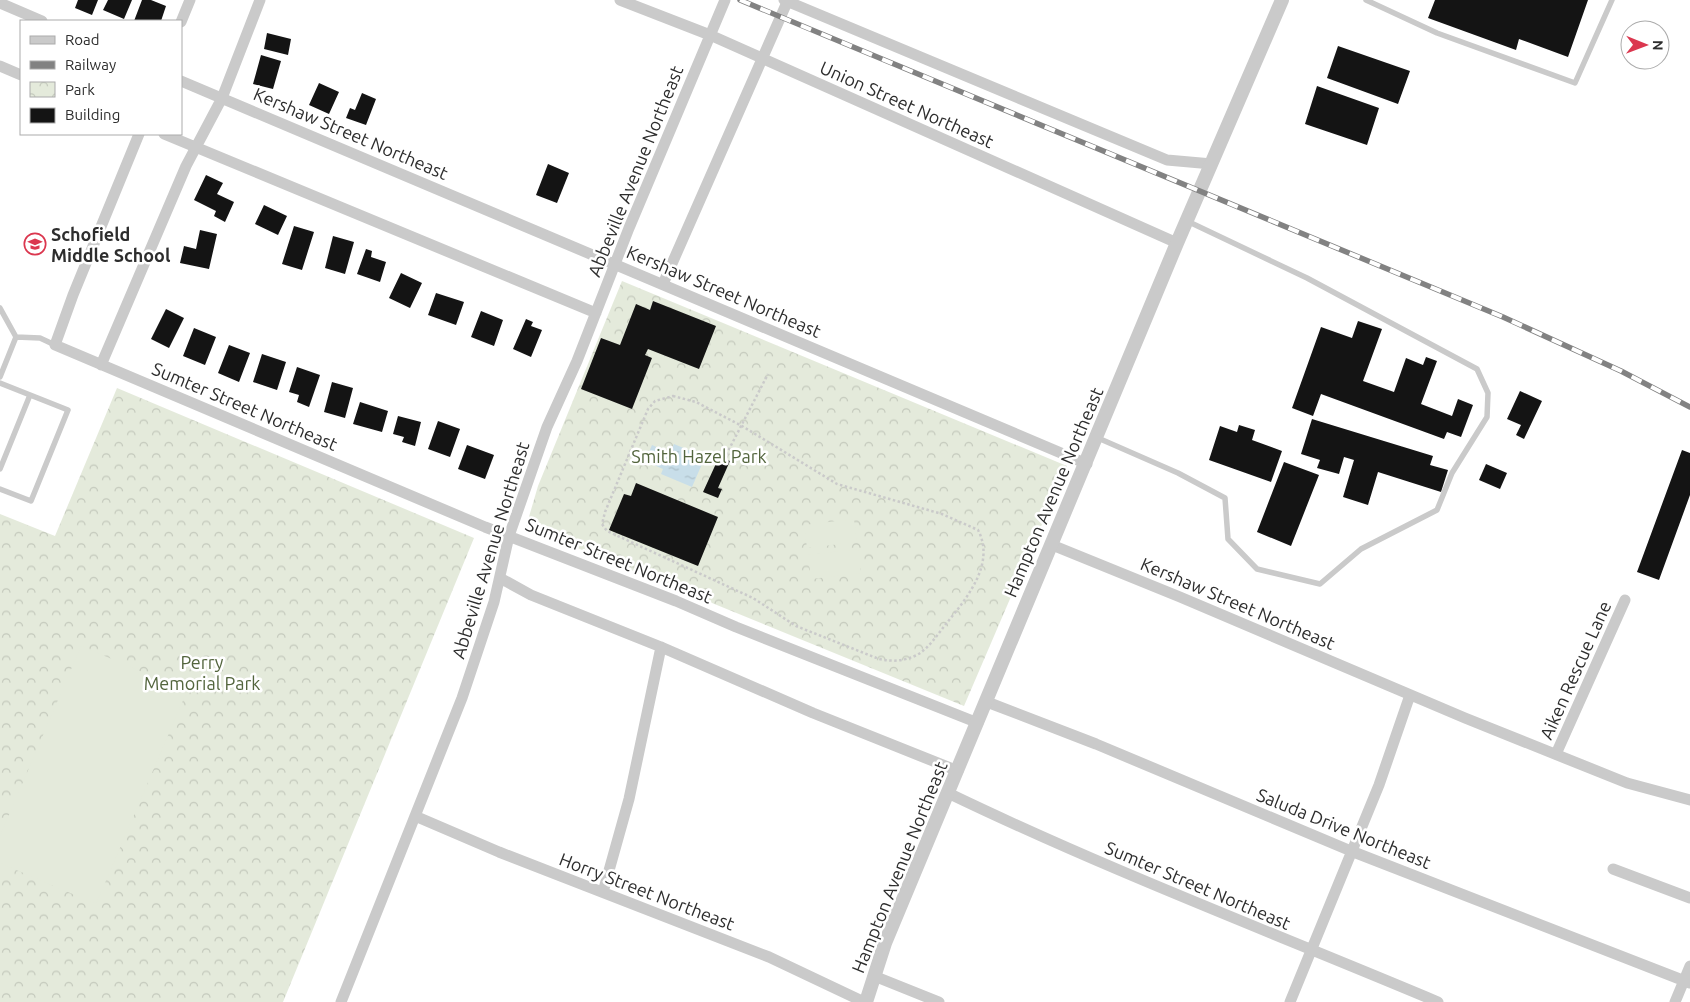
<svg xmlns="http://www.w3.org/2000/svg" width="1690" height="1002" font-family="Ubuntu,sans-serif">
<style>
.park{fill:url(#park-crowns)}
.pitch{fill:#e4eadb}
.water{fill:url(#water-ripples)}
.building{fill:#141414}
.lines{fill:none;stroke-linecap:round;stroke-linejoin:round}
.path{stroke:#cacaca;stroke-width:2.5;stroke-dasharray:2.5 2.5;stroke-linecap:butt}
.service{stroke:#cacaca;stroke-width:5.5}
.minor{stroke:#cacaca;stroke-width:11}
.tertiary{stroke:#cacaca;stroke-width:14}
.rail-casing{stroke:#828282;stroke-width:5.5}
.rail{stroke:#fff;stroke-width:4;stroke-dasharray:11;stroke-linecap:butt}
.labels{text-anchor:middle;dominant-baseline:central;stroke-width:5;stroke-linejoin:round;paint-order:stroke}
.street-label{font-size:18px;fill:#2d2d2d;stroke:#fff}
.poi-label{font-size:18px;font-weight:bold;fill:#2d2d2d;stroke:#fff;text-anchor:start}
.park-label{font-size:18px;fill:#53653d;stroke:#fff}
</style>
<defs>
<pattern id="park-crowns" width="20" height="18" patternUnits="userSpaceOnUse" patternTransform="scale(1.25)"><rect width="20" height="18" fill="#e4eadb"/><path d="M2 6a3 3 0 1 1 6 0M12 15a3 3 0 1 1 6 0" fill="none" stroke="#c4c9bc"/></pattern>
<pattern id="water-ripples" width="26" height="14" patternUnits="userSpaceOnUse" patternTransform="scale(1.25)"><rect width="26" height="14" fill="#c8dee9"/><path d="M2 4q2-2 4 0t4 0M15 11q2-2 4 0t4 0" fill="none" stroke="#acbfc8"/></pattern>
</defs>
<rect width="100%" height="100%" fill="#fff"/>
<path class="park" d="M622,281L1067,466L964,706L526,527L538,486Z
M117,388L474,538L283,1002H0V514L55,536Z"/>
<path class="pitch" d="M854,519L857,542L807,548L804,525Z
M858,549L861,573L811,579L808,555Z
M81,646L187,691L96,904L0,863V836Z"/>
<path class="water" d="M674,444L705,457L692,487L661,474L663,469L645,461L652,445L670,453Z"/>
<path class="building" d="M78,0H98L92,15L75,8Z
M108,0H132L124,19L103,10Z
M142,0H151L166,6L161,21H134Z
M1435,0H1588L1568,57L1519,39L1516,50L1428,18Z
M267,33L291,39L288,55L264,49Z
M1338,46L1410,71L1398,104L1327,78Z
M261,55L281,61L273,89L253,84Z
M319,83L339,92L329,114L309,105Z
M1317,86L1379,108L1367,145L1305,124Z
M362,93L376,99L366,125L346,118L350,108L355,110Z
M548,164L569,173L557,203L536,195Z
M206,175L223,183L217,194L234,202L225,222L214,216L216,211L194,200Z
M264,205L287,216L278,235L255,224Z
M294,226L314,232L302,270L282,264Z
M200,230L217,234L209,269L180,263L184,246L196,249Z
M333,236L354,242L345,274L325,268Z
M366,249L372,251L371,257L386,262L380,282L357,274Z
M401,273L422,283L410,308L389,298Z
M436,293L464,302L456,325L428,315Z
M653,301L716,326L699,369L648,349L645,355L652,358L632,409L581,389L601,338L620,345L636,304L650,310Z
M166,309L184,318L169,348L151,339Z
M481,311L503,320L494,346L471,337Z
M526,319L533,322L531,326L542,330L531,357L513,349Z
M1358,321L1382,329L1363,381L1394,392L1406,358L1423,365L1426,357L1437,361L1421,404L1452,416L1458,399L1473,405L1461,437L1447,432L1444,439L1321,394L1313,416L1292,408L1321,327L1352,338Z
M194,328L216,337L205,365L183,356Z
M229,345L250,353L239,382L218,373Z
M262,354L286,362L277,390L253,382Z
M297,367L320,375L309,407L297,402L299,395L289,392Z
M332,382L353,388L345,418L324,412Z
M1520,391L1542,401L1524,439L1516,435L1521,425L1507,419Z
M360,402L388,411L382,432L353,424Z
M398,416L421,422L415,446L402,442L404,437L393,434Z
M1312,419L1433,456L1430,465L1448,470L1441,492L1378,472L1368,505L1343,497L1354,460L1344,457L1339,474L1317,468L1320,460L1301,454Z
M438,421L460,429L450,457L428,449Z
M1239,425L1255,430L1252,440L1282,451L1271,482L1209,460L1220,426L1237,432Z
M467,445L494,455L485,479L458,469Z
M1682,450L1690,453V495L1659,580L1637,572Z
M719,457L730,461L718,488L722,489L718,498L703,492Z
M1284,462L1319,475L1291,546L1257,532Z
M1486,464L1507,473L1500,489L1479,480Z
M636,483L718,517L698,566L609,530L624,494L631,496Z"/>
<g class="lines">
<path class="path" d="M673,396L696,402L742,426L837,484L942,514L978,530C996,564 966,599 946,624C937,635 929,648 917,655C904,661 893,662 879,659L796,626L753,598L607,531L602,524L605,512L648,409L655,401Z
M724,459L768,374"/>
<path class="service" d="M1366,0L1437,33L1575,83L1612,0
M0,308L16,337
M16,337L40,338L55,345
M0,377L16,337
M0,383L68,410L31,501L0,489
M1098,438L1178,473L1225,498L1228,539L1257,569L1320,584L1361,549L1437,510L1452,473L1487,417L1488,393L1477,369L1307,278L1187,221
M0,469L30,395"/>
<path class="minor" d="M620,0L710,35L1177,243
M784,0L1167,160L1212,164
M0,3L42,21
M181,22L190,0
M0,66L21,75
M181,81L1087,464
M139,134L73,295L55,345L485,527L676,601L736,627L978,723
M164,134L596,313
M663,284L788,0
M101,365L186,166L222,98L260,0
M1052,545L1180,597L1465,718L1627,783L1690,800
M500,578L531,595L661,647L813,713L958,771
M987,702L1096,744L1351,851L1690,983
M1556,754L1625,600
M948,793C1108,870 1274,933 1438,1002
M415,816L499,852L769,957L864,1002
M1613,869L1690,898
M603,892L629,799L661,647
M874,976L939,1002
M341,1002L462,698L494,602L509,536L547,427L577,361L629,228L725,0
M1290,1002L1379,785L1410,695
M1675,1002L1690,966"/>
<path class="tertiary" d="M866,1002L885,943L1177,243L1282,0"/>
<g class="rail-casing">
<path id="rail" d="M740,0L1503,317L1621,371L1690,407"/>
</g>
<use href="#rail" class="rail"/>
</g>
<defs>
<g id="school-ring" transform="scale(1.125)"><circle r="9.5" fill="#fff" stroke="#db374f" stroke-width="1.5"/><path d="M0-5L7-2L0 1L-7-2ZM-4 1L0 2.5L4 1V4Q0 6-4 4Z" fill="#db374f"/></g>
</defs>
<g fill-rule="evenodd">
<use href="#school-ring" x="35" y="244"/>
</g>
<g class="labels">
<g class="street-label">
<text transform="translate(907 104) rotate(24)">Union Street Northeast</text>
<text transform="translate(351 133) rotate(23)">Kershaw Street Northeast</text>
<text transform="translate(635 171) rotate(-68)">Abbeville Avenue Northeast</text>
<text transform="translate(724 291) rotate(23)">Kershaw Street Northeast</text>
<text transform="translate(245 406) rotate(23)">Sumter Street Northeast</text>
<text transform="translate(1053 492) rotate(-67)">Hampton Avenue Northeast</text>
<text transform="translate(490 550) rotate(-73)">Abbeville Avenue Northeast</text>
<text transform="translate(619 560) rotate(22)">Sumter Street Northeast</text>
<text transform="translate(1238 603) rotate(23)">Kershaw Street Northeast</text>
<text transform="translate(1575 670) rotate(-66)">Aiken Rescue Lane</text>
<text transform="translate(1344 828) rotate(22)">Saluda Drive Northeast</text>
<text transform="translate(899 867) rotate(-68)">Hampton Avenue Northeast</text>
<text transform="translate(1198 885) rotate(23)">Sumter Street Northeast</text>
<text transform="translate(647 891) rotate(21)">Horry Street Northeast</text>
</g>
<g class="poi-label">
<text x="51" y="234">Schofield<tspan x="51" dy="21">Middle School</tspan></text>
</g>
<g class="park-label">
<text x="699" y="456">Smith Hazel Park</text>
<text x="202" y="662">Perry<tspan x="202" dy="21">Memorial Park</tspan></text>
</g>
</g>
<rect x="20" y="20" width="162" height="115" fill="#ffffff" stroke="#ababab"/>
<rect x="30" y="36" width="25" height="8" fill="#cacaca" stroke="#ababab"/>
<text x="65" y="45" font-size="15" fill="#2d2d2d">Road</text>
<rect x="30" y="61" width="25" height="8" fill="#828282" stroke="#ababab"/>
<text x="65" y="70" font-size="15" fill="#2d2d2d">Railway</text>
<rect x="30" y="82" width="25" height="15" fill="url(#park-crowns)" stroke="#ababab"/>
<text x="65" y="95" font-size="15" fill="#2d2d2d">Park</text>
<rect x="30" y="108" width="25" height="15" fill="#141414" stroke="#ababab"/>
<text x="65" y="120" font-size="15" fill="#2d2d2d">Building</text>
<g transform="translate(1645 45) rotate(91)"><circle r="24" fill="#ffffff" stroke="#ababab"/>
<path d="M0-4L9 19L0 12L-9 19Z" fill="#db374f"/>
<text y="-8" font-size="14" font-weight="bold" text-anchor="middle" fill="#2d2d2d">N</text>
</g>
</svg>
